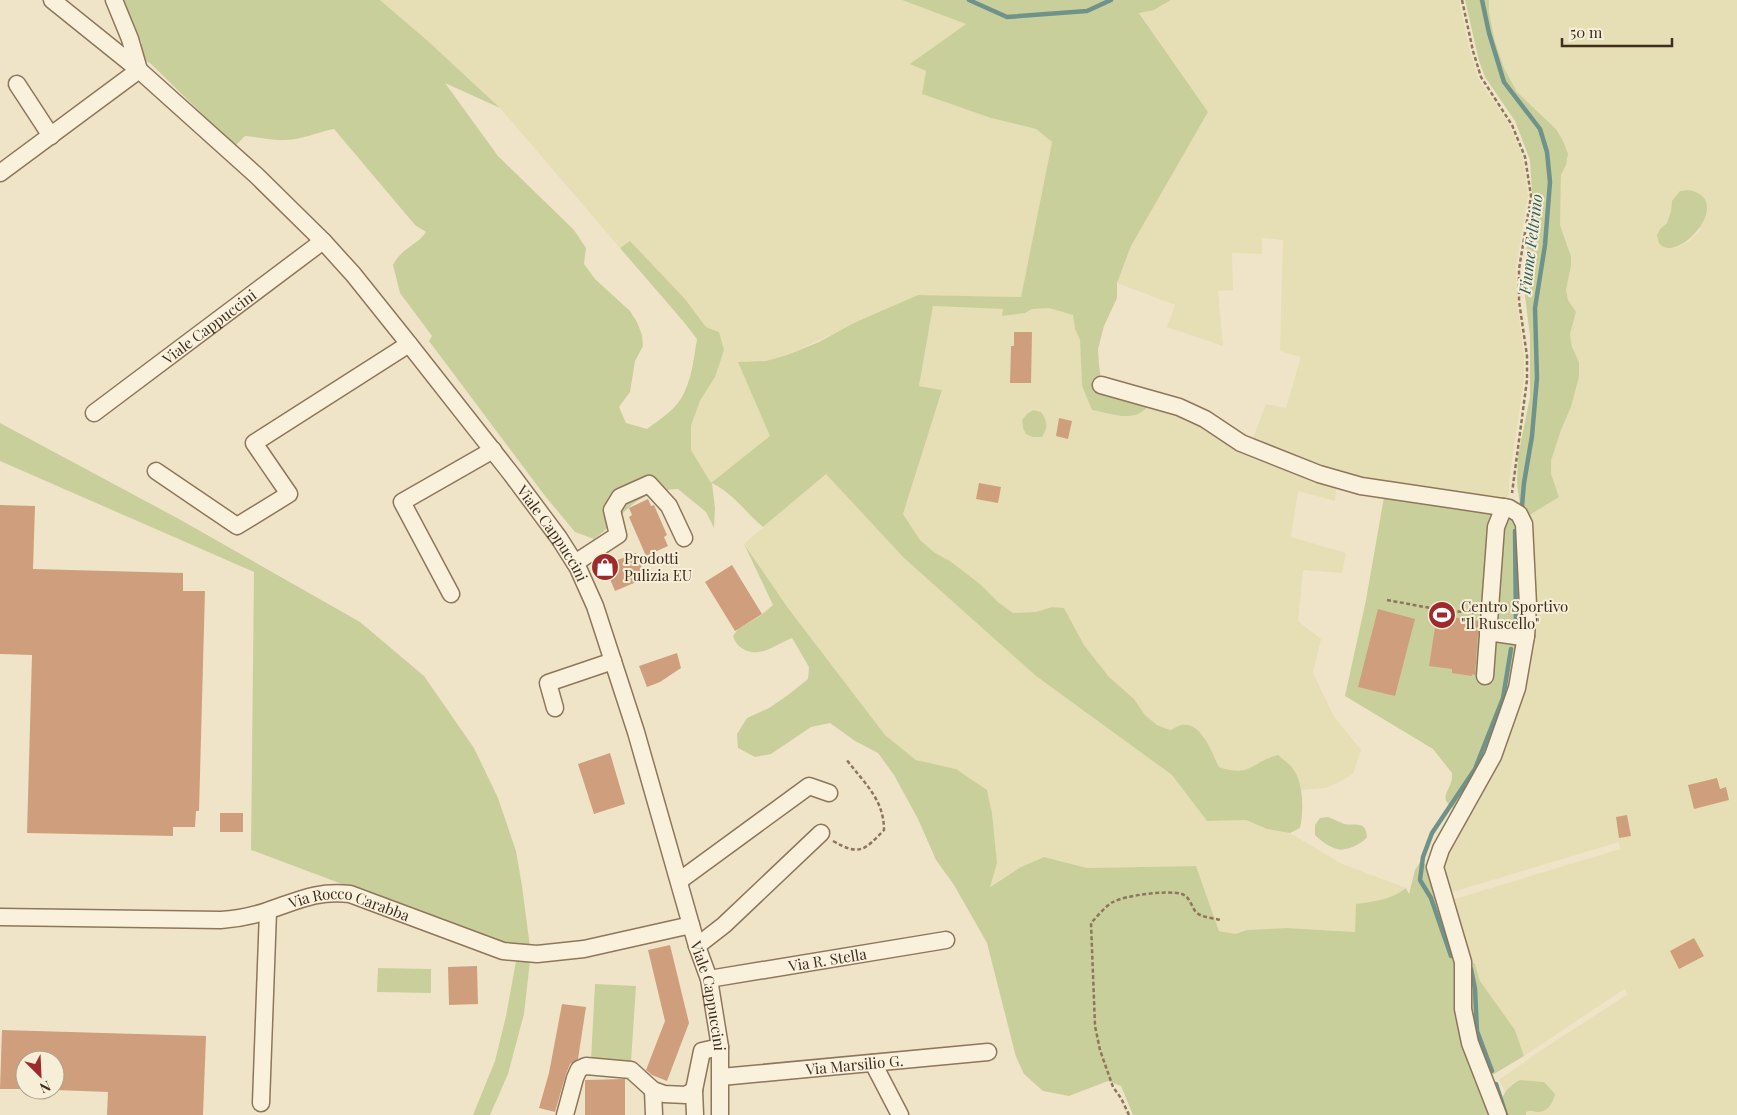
<svg xmlns="http://www.w3.org/2000/svg" width="1737" height="1115" font-family="'Playfair Display',serif">
<style>
.farmland{fill:#e6deb5;fill-rule:evenodd}
.green{fill:#c9cf9b}
.lines{fill:none;stroke-linecap:round;stroke-linejoin:round}
.stream{stroke:#6f938a;stroke-width:4.5}
.building{fill:#cf9f7d}
.minor-casing{stroke:#8d765c;stroke-width:19}
.path{stroke:#8d765c;stroke-width:2.5;stroke-dasharray:4 2.5;stroke-linecap:butt}
.minor{stroke:#faf1dc;stroke-width:16}
.labels{text-anchor:middle;dominant-baseline:central;stroke-width:4;stroke-linejoin:round;paint-order:stroke}
.street-label{font-size:15px;fill:#3d2e20;stroke:#f7eed8}
.poi-label{font-size:15px;fill:#3d2e20;stroke:#f7eed8;text-anchor:start}
.water-label{font-size:16px;font-style:italic;fill:#2f5d5a;stroke:#f7eed8}
</style>
<rect width="100%" height="100%" fill="#f0e4c8"/>
<path class="farmland" d="M380,0H902L966,24L925,54L927,71L922,94L991,118L1036,129L1052,142L1021,297L918,295L787,355L766,361L739,362L771,436L711,483L691,450V426L700,401L715,377L719,332L706,327L685,299L630,242L620,248L500,108L429,42Z
M1171,0H1459L1470,52L1478,78L1510,126L1523,158L1528,196L1516,268L1517,301L1524,356V379L1509,481V504L1361,483L1251,443L1266,404L1286,408L1301,357L1280,351L1283,240L1262,238V254L1232,253L1233,290L1218,291L1223,346L1167,327L1175,305L1117,283L1131,246L1208,112L1139,12L1154,10Z
M1489,0H1737V1115H1526V1112L1530,1110L1539,1112L1544,1082L1520,1080L1512,1083L1505,1092L1499,1080L1540,1051L1628,994L1624,989L1524,1056L1515,1030L1480,981L1475,964L1465,958L1455,899L1620,849L1619,842L1449,893L1444,864L1448,848L1532,638L1536,602L1535,566L1528,516L1559,497L1551,474V461L1561,430L1571,407L1579,377V362L1572,347L1570,334L1576,312L1568,300L1566,290L1571,266L1570,251L1560,225L1561,175L1566,165L1556,129L1517,92L1504,68L1495,42L1489,12ZM1672,201L1701,229L1688,242L1675,248H1667L1660,229L1667,223L1671,211Z
M933,306L1004,309L1003,316L1025,313L1032,309L1049,308L1074,315L1075,329L1080,340L1082,386L1092,410L1101,411L1148,406L1163,407L1337,483L1335,501L1298,491L1291,537L1346,553L1342,573L1303,570L1298,621L1321,639L1313,673L1333,715L1361,750L1353,774L1337,783L1325,788L1300,790L1298,781L1270,757L1254,767L1243,771H1231L1219,767L1204,736L1193,727L1182,725L1170,730L1157,725L1145,715L1134,699L1109,677L1084,645L1064,608L1052,607L1036,612L1013,613L998,602L980,584L950,561L935,553L920,540L903,514L942,390L919,386Z
M826,473L904,558L1036,676L1172,775L1207,821L1246,820L1267,829L1290,833L1342,864L1406,888L1397,895L1386,899L1357,904L1355,932L1286,928L1247,930L1235,935L1219,931L1196,866L1087,868L1044,857L1021,867L989,887L997,863L992,813L987,790L956,769L916,760L885,735L788,608L744,544Z"/>
<path class="green" d="M121,0H380L429,42L500,108L445,83L498,156L574,230L586,248L584,264L595,279L630,311L637,322L642,335L643,346L635,361L630,392L619,407L626,423L647,429C660,419 677,409 684,393C692,377 694,357 697,339L683,321L620,248L630,241L685,299L706,327L719,332L724,350L715,377L700,401L691,426V450L711,483L770,436L738,362L766,361L787,355L819,342L854,323L918,295L1021,297L1052,142L1036,129L991,118L922,94L926,71L910,64L966,24L902,0H1171L1154,10L1139,13L1208,112L1131,246L1117,283V298L1104,326L1098,349L1099,365L1101,380L1148,406C1134,424 1111,413 1092,410L1082,386L1080,340L1075,329L1073,315L1049,308L1032,309L1025,313L1002,316L1003,309L933,306L919,386L942,390L903,514L920,540L935,553L950,561L980,584L998,602L1013,613L1036,612L1052,607L1064,608L1084,645L1109,677L1134,699L1145,715L1157,725L1170,730C1173,729 1178,726 1181,725C1202,721 1212,753 1219,767C1251,778 1251,762 1278,755C1282,759 1287,762 1291,766C1304,781 1304,810 1300,828L1290,833L1267,829L1246,820L1207,821L1172,775L1036,676L904,558L826,474L763,527C744,511 735,495 712,483L715,508L714,528L706,512L678,489C633,491 625,516 594,539L575,532L545,496L429,341L432,336L400,293L393,265C402,247 418,245 426,232L415,225L334,129C318,132 301,140 285,140C272,141 258,137 245,136L235,146L150,63L140,58L135,51L142,43Z
M1465,0H1489V12L1495,42L1504,68L1517,92L1556,129L1563,141L1568,154L1566,165L1561,175L1560,225L1571,256V266L1566,290L1568,300L1576,312L1570,334L1572,347L1579,362V377L1571,407L1561,430L1551,461V474L1559,497L1528,516L1520,506L1517,483L1518,456L1530,397V336L1525,296L1526,252L1531,221L1532,192L1530,160L1515,121L1485,77L1479,61Z
M1689,190C1737,200 1676,267 1659,243C1658,241 1658,238 1657,235L1660,229L1667,223L1671,211L1672,201L1680,191Z
M1033,410L1041,412C1048,422 1048,427 1042,437H1033L1026,434L1023,428L1022,420L1027,414Z
M0,423L179,519L360,622L424,676L474,748L498,798L516,851L522,886L530,947L494,941L251,850L254,572L0,461Z
M1384,497L1485,508L1516,520L1518,530L1521,631L1513,688L1488,756L1459,811C1432,798 1454,791 1452,773L1433,749L1345,696L1366,600Z
M744,544L788,608L885,735L916,760L956,769L987,790L992,813L997,863L990,887L1021,867L1044,857L1087,868L1196,866L1219,931L1235,934L1247,930L1286,928L1355,932L1356,904C1375,901 1391,900 1406,888L1409,894L1415,870L1420,862L1427,865L1431,870L1456,948L1457,980L1455,996L1456,1010L1492,1115H1133L1121,1086L1108,1081L1069,1096L1043,1091L1024,1074L1016,1057L987,943L954,885L936,860L918,819L894,775L878,753L855,741L830,723L811,727L771,754L755,757L738,748L737,734L747,718L769,708L788,695L808,679L809,667L792,638C777,644 759,659 743,649C738,646 735,642 733,636L738,629L760,616L773,605Z
M1328,817C1334,819 1339,822 1344,824C1355,826 1366,820 1367,837C1362,844 1345,852 1337,849C1329,847 1321,841 1315,835V825L1320,818Z
M1465,958L1475,964L1480,981L1515,1030L1524,1056L1494,1074H1489L1474,1038Z
M516,961H530L524,1014L508,1074L490,1115H473L495,1061L506,1016Z
M378,968L431,969V993L377,992Z
M595,984L636,986L631,1062L591,1060Z
M1520,1080L1544,1082L1555,1094C1553,1102 1549,1111 1539,1112C1533,1112 1532,1109 1526,1112V1115H1500C1498,1100 1506,1086 1520,1080Z"/>
<g class="lines">
<path class="stream" d="M969,0L1007,17L1087,11L1111,0
M1482,0L1489,33L1504,82L1540,129L1547,152L1550,182L1545,245L1535,308L1537,378L1532,436L1524,483L1522,506
M1515,531L1516,627
M1451,956L1431,898L1420,880L1423,857L1432,833L1475,769L1503,698L1511,649
M1471,969L1475,989L1477,1031L1492,1071
M1496,1084L1506,1115"/>
</g>
<path class="building" d="M1014,332H1032L1031,383H1010L1011,346H1014Z
M1059,418L1072,421L1068,439L1056,436Z
M979,483L1001,487L998,503L976,499Z
M648,499L651,506L654,505L667,535L664,537L668,546L646,556L629,517L632,515L629,508Z
M0,505L35,506L33,569L183,573V591H205L199,811H196L195,827H173V836L27,833L32,655L0,654Z
M636,553L646,578L615,591L604,565Z
M732,565L762,614L735,631L705,582Z
M1378,609L1415,619L1395,696L1358,687Z
M1437,615L1479,621L1475,675L1472,674V676L1452,673V669L1429,666Z
M677,653L681,668L660,682L647,687L639,666Z
M610,753L625,804L594,814L578,764Z
M1717,778L1720,789L1726,787L1729,800L1694,809L1688,785Z
M220,813H243V832H220Z
M1627,815L1631,836L1619,838L1616,817Z
M1694,938L1704,956L1679,969L1670,951Z
M670,945L689,1023L667,1081L652,1075L646,1070L665,1021L648,950Z
M477,966L478,1004L449,1005L448,967Z
M562,1004L586,1007L578,1059L570,1064L566,1074L555,1112L539,1108L549,1073Z
M2,1030L206,1036L203,1115H107L108,1092L55,1090V1060H25V1089H0Z
M625,1079V1115H585V1080Z"/>
<g class="lines">
<g class="minor-casing">
<g id="minor">
<path id="s1" d="M52,0L139,70L257,176L323,241L353,274L409,344L512,475L559,538L578,568L595,606L636,732L697,946L709,979L720,1047V1115"/>
<path d="M17,84L51,136"/>
<path d="M0,173L139,70L130,39L114,0"/>
<path d="M1101,385L1179,407L1205,419L1241,443L1319,474L1361,486L1509,508L1519,514L1524,524L1528,605L1526,636L1522,637L1488,632"/>
<path id="s2" d="M94,413L323,241"/>
<path d="M156,471L237,526L289,494L254,443L409,344"/>
<path d="M575,563L618,535L612,510L620,497L649,484L669,506L684,538"/>
<path d="M451,594L402,502L493,450"/>
<path d="M1485,676L1496,527L1504,507"/>
<path d="M555,708L548,683L613,661"/>
<path d="M679,881L809,786L829,793"/>
<path id="s3" d="M0,917L221,920C237,919 252,916 267,911C297,901 317,890 350,894L503,951L537,954L584,949L691,925"/>
<path d="M697,946L724,925L821,833"/>
<path id="s4" d="M709,979L946,940"/>
<path d="M873,1063L900,1115"/>
<path id="s5" d="M721,1077L988,1052"/>
<path d="M653,1090L654,1115"/>
<path d="M261,1103L268,911"/>
<path d="M565,1115L575,1078L579,1069L586,1066L631,1070L653,1090L664,1094L686,1095L694,1090"/>
<path d="M695,1115L694,1090L702,1051L720,1047"/>
<path d="M1498,1115L1470,1043L1463,1009V962L1435,867L1441,849L1493,756L1517,688L1526,636"/>
</g>
</g>
<path class="path" d="M1462,0L1473,51L1481,77L1512,125L1525,157L1531,196L1519,269V301L1527,356V380L1512,493
M1387,600L1441,610L1476,613
M833,841C859,856 864,851 884,830C884,799 864,783 846,759
M1129,1115L1121,1098L1113,1087L1100,1050L1095,1026L1091,923C1098,916 1105,906 1113,902C1125,895 1169,890 1182,894C1190,897 1191,906 1196,912C1202,918 1213,918 1221,920"/>
<use href="#minor" class="minor"/>
</g>
<defs>
<g id="shop-disc" transform="scale(1.4375)"><circle r="9.5" fill="#9e2a2b" stroke="#f7eed8"/><path d="M-5-2.5h2.3a2.7 3.5 0 0 1 5.4 0H5L5.5 6h-11ZM-1.5-2.5h3a1.5 2.3 0 0 0-3 0Z" fill="#fff"/></g>
<g id="stadium-disc" transform="scale(1.4375)"><circle r="9.5" fill="#9e2a2b" stroke="#f7eed8"/><path d="M0-5a6.5 5 0 1 0 0 10a6.5 5 0 1 0 0-10ZM-3.5-1.8h7v3.6h-7Z" fill="#fff"/></g>
</defs>
<g fill-rule="evenodd">
<use href="#shop-disc" x="605" y="567"/>
<use href="#stadium-disc" x="1442" y="615"/>
</g>
<g class="labels">
<g class="street-label">
<text stroke="none"><textPath href="#s2" startOffset="144">Viale Cappuccini</textPath></text>
<text stroke="none"><textPath href="#s1" startOffset="735">Viale Cappuccini</textPath></text>
<text stroke="none"><textPath href="#s3" startOffset="354">Via Rocco Carabba</textPath></text>
<text stroke="none"><textPath href="#s4" startOffset="120">Via R. Stella</textPath></text>
<text stroke="none"><textPath href="#s1" startOffset="1226">Viale Cappuccini</textPath></text>
<text stroke="none"><textPath href="#s5" startOffset="134">Via Marsilio G.</textPath></text>
</g>
<g class="poi-label">
<text x="624" y="558">Prodotti<tspan x="624" dy="17">Pulizia EU</tspan></text>
<text x="1461" y="606">Centro Sportivo<tspan x="1461" dy="17">"Il Ruscello"</tspan></text>
</g>
<g class="water-label">
<text transform="translate(1530 244) rotate(-83)">Fiume Feltrino</text>
</g>
</g>
<g transform="translate(40 1075) rotate(156)"><circle r="24" fill="#f7eed8" stroke="#ada18e"/>
<path d="M0-4L9 19L0 12L-9 19Z" fill="#9e2a2b"/>
<text y="-8" font-size="14" font-weight="bold" text-anchor="middle" fill="#3d2e20">N</text>
</g>
<path d="M1562 38v8h110v-8" fill="none" stroke="#3d2e20" stroke-width="2.5"/>
<text x="1570" y="38" font-size="15" fill="#3d2e20" stroke="#f7eed8" stroke-width="4" paint-order="stroke">50 m</text>
</svg>
